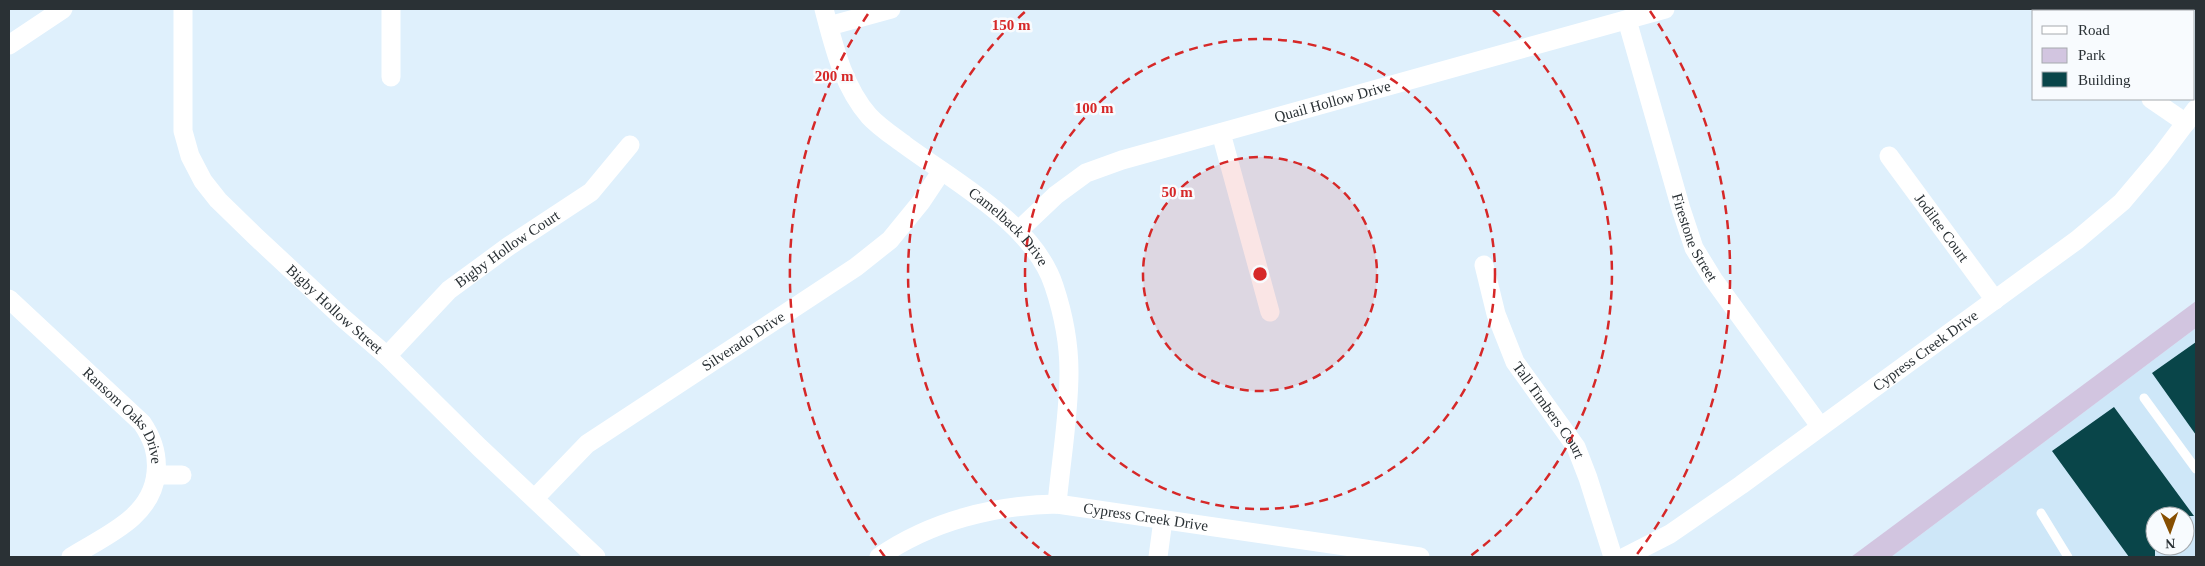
<svg xmlns="http://www.w3.org/2000/svg" width="2205" height="566" font-family="Georgia,serif">
<style>
.built{fill:#cee7f8;fill-rule:evenodd}
.green{fill:#d2c5e0}
.building{fill:#094549}
.lines{fill:none;stroke-linecap:round;stroke-linejoin:round}
.lane{stroke:#fff;stroke-width:9}
.street{stroke:#fff;stroke-width:19}
.ring{fill:none;stroke:#d62828;stroke-width:2.5;stroke-dasharray:9 6}
.labels{text-anchor:middle;dominant-baseline:central;stroke-width:5;stroke-linejoin:round;paint-order:stroke}
.street-label{font-size:15px;fill:#2a3135;stroke:#f8fbfe}
.centre{fill:#d62828;stroke:#f8fbfe;stroke-width:2.5}
.ring-label{font-size:15px;text-anchor:middle;font-weight:bold;fill:#d62828;stroke:#f8fbfe;stroke-width:5;stroke-linejoin:round;paint-order:stroke}
</style>
<rect width="100%" height="100%" fill="#dff0fc"/>
<path class="built" d="M2196,328V557H1891ZM2155,516H2185V546H2155Z"/>
<path class="green" d="M2196,301V328L1891,557H1851Z"/>
<path class="building" d="M2196,342V435L2152,373Z
M2114,407L2194,516H2155V557H2129L2052,451Z"/>
<g class="lines">
<path class="lane" d="M2144,398L2196,469
M2041,513L2068,557"/>
<g class="street">
<path id="s1" d="M183,9V131L190,156L203,181L218,200L255,236L343,318L387,356L479,447L596,557"/>
<path id="s2" d="M824,9C834,47 843,86 869,116C879,127 893,136 905,145C955,182 1034,224 1054,286C1063,313 1069,344 1069,372C1069,416 1061,460 1057,504"/>
<path d="M2041,9L2044,11"/>
<path id="s3" d="M1627,20L1681,209L1694,248L1713,279L1820,426"/>
<path d="M829,26L891,9"/>
<path d="M9,45L63,9"/>
<path d="M391,77V9"/>
<path d="M2151,99L2186,123"/>
<path d="M1221,133L1270,312"/>
<path id="s4" d="M1889,156L1995,300"/>
<path id="s5" d="M1019,230L1056,195L1086,173L1122,160L1665,9"/>
<path id="s6" d="M1484,265L1496,314L1515,362L1576,447L1588,478L1613,557"/>
<path id="s7" d="M9,299L142,423C153,439 158,454 156,473C152,518 104,536 71,557"/>
<path id="s8" d="M387,356L449,290L509,246L591,192L630,145"/>
<path d="M156,475H182"/>
<path id="s9" d="M535,498L587,444L856,267L890,240L921,202L941,172"/>
<path id="s10" d="M879,557C931,521 995,505 1057,504L1420,557"/>
<path d="M1158,557L1163,520"/>
<path id="s11" d="M1625,557L1670,534L1741,485L2077,240L2122,202L2160,157L2196,109"/>
</g>
</g>
<circle cx="1260" cy="274" r="117" fill="#d62828" fill-opacity=".12"/>
<g class="ring">
<circle cx="1260" cy="274" r="117"/>
<circle cx="1260" cy="274" r="235"/>
<path d="M1051 557A352 352 0 0 1 1027 10M1493 10A352 352 0 0 1 1469 557"/>
<path d="M885 557A470 470 0 0 1 870 11M1650 11A470 470 0 0 1 1635 557"/>
</g>
<g class="labels">
<g class="street-label">
<text stroke="none"><textPath href="#s5" startOffset="345">Quail Hollow Drive</textPath></text>
<text stroke="none"><textPath href="#s4" startOffset="89">Jodilee Court</textPath></text>
<text stroke="none"><textPath href="#s2" startOffset="296">Camelback Drive</textPath></text>
<text stroke="none"><textPath href="#s3" startOffset="228">Firestone Street</textPath></text>
<text stroke="none"><textPath href="#s8" startOffset="162">Bigby Hollow Court</textPath></text>
<text stroke="none"><textPath href="#s1" startOffset="360">Bigby Hollow Street</textPath></text>
<text stroke="none"><textPath href="#s9" startOffset="262">Silverado Drive</textPath></text>
<text stroke="none"><textPath href="#s11" startOffset="365">Cypress Creek Drive</textPath></text>
<text stroke="none"><textPath href="#s6" startOffset="161">Tall Timbers Court</textPath></text>
<text stroke="none"><textPath href="#s7" startOffset="165">Ransom Oaks Drive</textPath></text>
<text stroke="none"><textPath href="#s10" startOffset="278">Cypress Creek Drive</textPath></text>
</g>
</g>
<circle cx="1260" cy="274" r="8" class="centre"/>
<g class="ring-label">
<text x="1011" y="30">150 m</text>
<text x="834" y="81">200 m</text>
<text x="1094" y="113">100 m</text>
<text x="1177" y="197">50 m</text>
</g>
<rect width="2205" height="566" fill="none" stroke="#2a3135" stroke-width="20"/>
<rect x="2032" y="10" width="162" height="90" fill="#f8fbfe" stroke="#a6aaae"/>
<rect x="2042" y="26" width="25" height="8" fill="#ffffff" stroke="#a6aaae"/>
<text x="2078" y="35" font-size="15" fill="#2a3135">Road</text>
<rect x="2042" y="48" width="25" height="15" fill="#d2c5e0" stroke="#a6aaae"/>
<text x="2078" y="60" font-size="15" fill="#2a3135">Park</text>
<rect x="2042" y="72" width="25" height="15" fill="#094549" stroke="#a6aaae"/>
<text x="2078" y="85" font-size="15" fill="#2a3135">Building</text>
<g transform="translate(2170 531) rotate(178)"><circle r="24" fill="#f8fbfe" stroke="#a6aaae"/>
<path d="M0-4L9 19L0 12L-9 19Z" fill="#864e01"/>
<text y="-8" font-size="14" font-weight="bold" text-anchor="middle" fill="#2a3135">N</text>
</g>
</svg>
